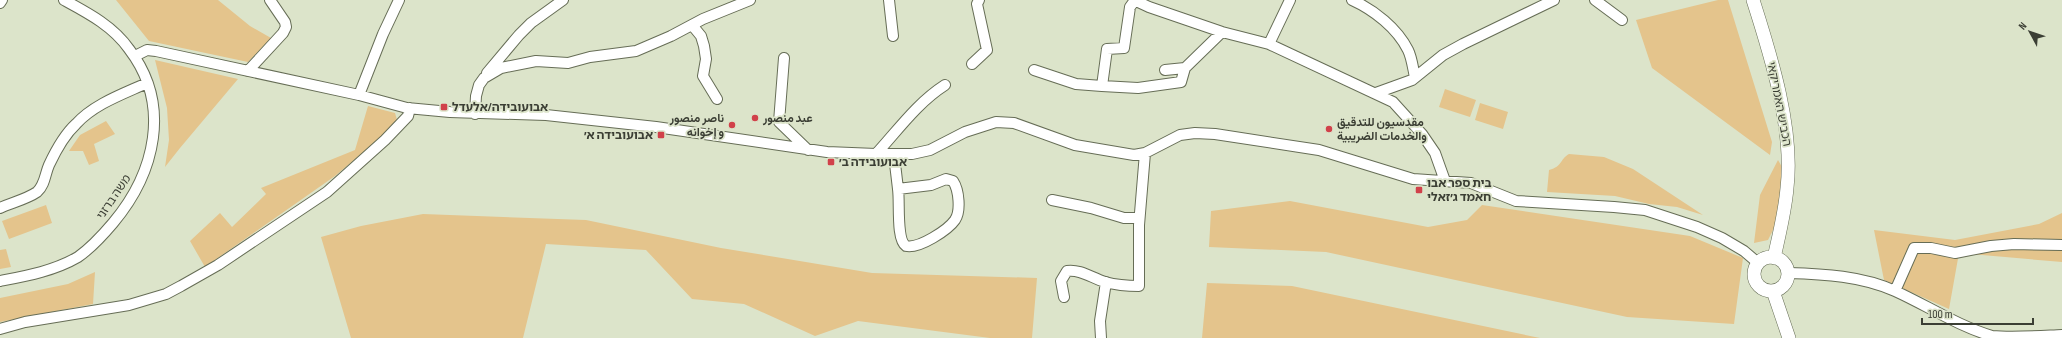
<svg xmlns="http://www.w3.org/2000/svg" width="2062" height="338" font-family="'Sofia Sans Condensed',Vazirmatn,'Noto Sans Hebrew',sans-serif">
<style>
.green{fill:#e4c48c}
.lines{fill:none;stroke-linecap:round;stroke-linejoin:round}
.minor-casing{stroke:#666d56;stroke-width:12}
.major-casing{stroke:#666d56;stroke-width:14}
.minor{stroke:#fff;stroke-width:10}
.major{stroke:#fff;stroke-width:13}
.poi-dot{fill:#d1414a;stroke:#dce4ca;stroke-width:1.5}
.labels{text-anchor:middle;dominant-baseline:central;stroke-width:3.5;stroke-linejoin:round;paint-order:stroke}
.street-label{font-size:12px;fill:#3b3e34;stroke:#dce4ca}
.poi-label{font-size:12px;font-weight:bold;fill:#3b3e34;stroke:#dce4ca;text-anchor:start}
</style>
<rect width="100%" height="100%" fill="#dce4ca"/>
<path class="green" d="M116,0H218L250,26L271,38L248,62L149,41Z
M1718,0H1728L1772,142L1770,155L1652,68L1636,20Z
M155,60L238,79L180,148L165,167L169,140L167,108Z
M1445,89L1476,100L1470,117L1439,107Z
M1480,103L1508,112L1503,129L1475,120Z
M368,106L395,113L397,120L385,134L335,176L205,267L190,241L220,213L232,227L266,194L261,188L355,150Z
M106,121L115,134L94,144L99,161L89,165L83,151H69L80,135Z
M1569,154L1604,157L1633,169L1703,215L1677,207L1649,204L1615,196L1547,192L1549,170C1563,166 1559,160 1569,154Z
M1778,160L1794,188L1768,240L1754,243L1760,195Z
M1290,201L1428,227L1467,220L1482,205L1690,236L1743,258L1734,324L1627,317L1326,252L1209,247L1211,211Z
M46,205L52,223L9,239L2,221Z
M2062,213V262L1959,253L1949,309L1884,280L1874,230L1955,240L2039,224Z
M423,214L586,220L721,248L872,273L1037,278L1032,338H990L858,321L815,336L744,304L692,299L646,250L546,244L523,338H351L321,237L361,226Z
M6,249L11,267L0,269V250Z
M95,272L93,304L0,322V298L68,284Z
M1207,283L1292,286L1540,338H1202Z"/>
<g class="lines">
<g class="minor-casing">
<path id="minor" d="M889,0L893,36
M1134,0L1149,7L1222,32L1269,44L1393,102L1422,134L1435,153L1445,181
M1352,0C1374,10 1397,28 1408,50C1412,58 1413,69 1415,77
M1595,0L1622,20
M0,3L2,0
M692,25L701,36L704,46L706,59L703,76L717,99
M1269,44L1290,0
M135,56L147,50L156,51L359,95L407,108L450,112L546,115L656,127L827,152L876,154H912L930,150L965,132L996,122L1014,123L1075,145L1134,155L1145,153L1180,135L1195,133L1215,134L1319,150L1413,179L1471,183L1516,201L1614,207L1645,210L1697,227L1722,238L1744,251L1758,263
M784,58L779,122L808,150
M972,64L987,50L977,4L979,0
M1034,70L1076,84L1102,86L1138,88L1181,82L1185,68
M1165,70L1185,68L1222,32
M248,71L283,33L286,27L285,22L270,0
M487,73L519,35L531,23L563,0
M1102,86L1107,49L1124,48L1130,7L1135,0
M1376,93L1412,80L1443,55L1463,44L1554,0
M359,95L383,34L399,0
M475,114L476,96L479,85L484,78L501,68L536,61L568,63L590,57L636,51L671,36L703,19L750,0
M876,154C898,130 917,103 945,85
M894,155L898,189L931,185L946,179L953,181C959,190 961,211 955,220C948,230 919,249 906,246C896,240 900,202 898,189
M1052,200L1091,208L1124,218H1139
M0,208C11,203 27,199 37,192C45,185 45,174 49,165C56,150 64,135 76,124C94,104 123,94 147,83
M1788,273C1824,274 1862,276 1895,291C1928,306 1958,326 1992,336C2013,338 2040,336 2062,335
M0,281C26,276 54,271 78,257C91,248 102,236 113,223C155,173 172,105 129,49C113,26 88,13 64,0
M1895,291L1914,248H1931L1955,253L1991,246L2014,244L2062,245
M1064,297L1061,281L1067,271C1080,269 1092,278 1105,282C1116,285 1128,286 1139,286V225L1145,153
M0,329L25,322L129,305L166,294L181,286L218,265L327,192L385,140L408,116L410,108
M1101,338L1100,321L1106,282"/>
</g>
<g class="major-casing">
<path id="major" d="M1753,0C1771,56 1794,130 1787,188C1785,212 1779,235 1774,258
M1754 274a17 17 0 1 1 34 0a17 17 0 1 1-34 0Z
M1773,291L1789,338"/>
</g>
<use href="#minor" class="minor"/>
<use href="#major" class="major"/>
</g>
<g class="poi-dot">
<rect x="440" y="103" width="8" height="8" rx="2"/>
<circle cx="755" cy="118" r="4"/>
<circle cx="732" cy="125" r="4"/>
<circle cx="1329" cy="129" r="4"/>
<rect x="657" y="131" width="8" height="8" rx="2"/>
<rect x="827" y="158" width="8" height="8" rx="2"/>
<rect x="1415" y="186" width="8" height="8" rx="2"/>
</g>
<g class="labels">
<g class="street-label">
<text transform="translate(1779 104) rotate(79)">הכביש האמריקאי</text>
<text transform="translate(114 197) rotate(-56)">משה ברזני</text>
</g>
<g class="poi-label">
<text x="452" y="107">אבועובידה/אלעדל</text>
<text x="724" y="118" text-anchor="end">ناصر منصور<tspan x="724" dy="14">و إخوانه</tspan></text>
<text x="763" y="118">عبد منصور</text>
<text x="1337" y="122">مقدسيون للتدقيق<tspan x="1337" dy="14">والخدمات الضريبية</tspan></text>
<text x="653" y="135" text-anchor="end">אבועובידה א׳</text>
<text x="839" y="162">אבועובידה ב׳</text>
<text x="1427" y="183">בית ספר אבו<tspan x="1427" dy="14">חאמד ג׳זאלי</tspan></text>
</g>
</g>
<g transform="translate(2030 32) rotate(310)" stroke="#dce4ca" stroke-width="3" paint-order="stroke">
<path d="M0-3L7 15L0 10L-7 15Z" fill="#3b3e34"/>
<text y="-6" font-size="11" font-weight="bold" text-anchor="middle" fill="#3b3e34">N</text>
</g>
<path d="M1922 318v6h111v-6" fill="none" stroke="#3b3e34" stroke-width="2"/>
<text x="1928" y="318" font-size="12" fill="#3b3e34" stroke="#dce4ca" stroke-width="3" paint-order="stroke">100 m</text>
</svg>
